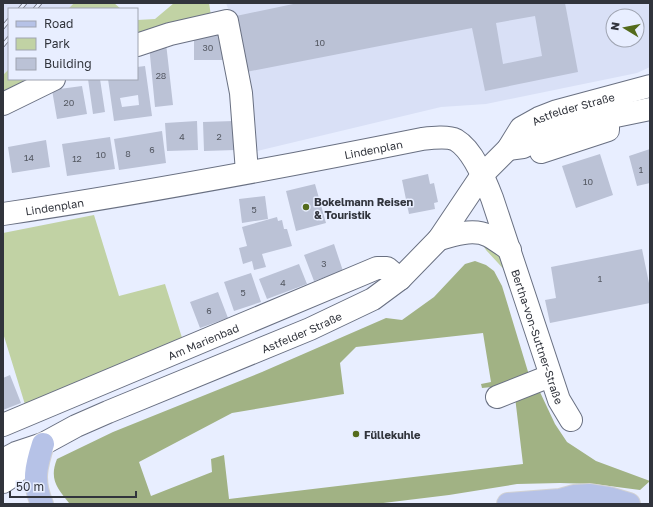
<svg xmlns="http://www.w3.org/2000/svg" width="653" height="507" font-family="'Golos Text',sans-serif">
<style>
.built{fill:#d9e0f6;fill-rule:evenodd}
.green{fill:#c1d2a4}
.forest{fill:#a1b284}
.building{fill:#bbc2d6;fill-rule:evenodd}
.lines{fill:none;stroke-linecap:round;stroke-linejoin:round}
.minor-casing{stroke:#697082;stroke-width:24}
.major-casing{stroke:#d2d2d4;stroke-width:24}
.minor{stroke:#fff;stroke-width:22}
.major{stroke:#b6c2e7;stroke-width:22}
.rail-casing{stroke:#6d717c;stroke-width:4.5}
.rail{stroke:#e8eeff;stroke-width:3;stroke-dasharray:9;stroke-linecap:butt}
.poi-dot{fill:#546b1c;stroke:#e8eeff;stroke-width:1.5}
.labels{text-anchor:middle;dominant-baseline:central;stroke-width:3;stroke-linejoin:round;paint-order:stroke}
.number-label{font-size:9px;fill:#545862}
.street-label{font-size:11px;fill:#31343c;stroke:#e8eeff}
.poi-label{font-size:11px;font-weight:bold;fill:#31343c;stroke:#e8eeff;text-anchor:start}
</style>
<rect width="100%" height="100%" fill="#e8eeff"/>
<path class="built" d="M3,3H74L68,9H9V69L3,75Z
M226,3H650V67L637,73L486,104L441,107L253,152L231,17ZM613,16H637V40H613Z"/>
<path class="green" d="M74,3H114L121,9H68Z
M174,3H209L212,22L137,41V20L155,19Z
M9,69V79H40L3,97V75Z
M94,215L119,296L165,284L184,344L27,411L3,333V233Z
M482,243L497,253L510,276L486,250Z"/>
<path class="forest" d="M475,261L486,265L494,271L502,286L529,375L513,385L482,388L481,384L491,382L483,333L356,347L340,363L344,394L232,413L139,462L151,496L212,472L211,459L224,455L229,499L523,464L515,397L539,390L555,424L567,442L596,461L650,481L640,490L594,484L560,483L517,484L449,495L375,504H72L69,503C57,488 49,479 57,459L113,432L262,372L386,318L402,320L434,297L465,264Z"/>
<path class="building" d="M298,3H565L578,72L485,91L472,28L246,72L236,16ZM535,16L542,56L503,64L496,23Z
M194,34H222L223,60H194Z
M166,43L173,105L155,107L149,45Z
M145,66L152,116L114,121L108,79H137V67ZM138,95L139,105L122,107L120,98Z
M88,79H100L105,112L93,114Z
M82,86L87,114L57,119L52,90Z
M197,121L198,150L167,151L165,123Z
M234,121L235,150L204,151L203,122Z
M162,131L166,163L119,170L114,139Z
M110,137L115,169L67,176L62,144Z
M46,140L50,167L12,173L8,147Z
M650,149V183L637,186L629,156Z
M600,154L613,195L576,208L562,166Z
M428,174L430,184L434,183L438,202L434,203L435,209L409,214L402,180Z
M315,184L326,223L296,231L286,191Z
M265,196L268,219L242,223L239,199Z
M277,217L278,221L282,220L284,229H287L292,246L262,254L266,267L254,270L252,261L243,264L239,248L247,246L242,227Z
M334,244L343,271L314,281L304,255Z
M642,249L650,288V303L550,323L545,300L556,298L551,267Z
M299,264L307,284L267,299L259,279Z
M251,273L261,302L234,311L224,282Z
M218,292L228,318L200,328L190,302Z
M10,375L21,403L3,410V378Z"/>
<g class="lines">
<g class="minor-casing">
<g id="minor">
<path d="M137,45L170,34L227,21L241,93L247,172"/>
<path d="M3,104L54,79"/>
<path d="M508,149L523,147L544,136L572,125L650,109"/>
<path d="M541,152L608,130V127"/>
<path id="s1" d="M3,214C143,193 283,167 422,139C431,138 448,136 456,140C473,150 485,180 492,198L559,400L571,420"/>
<path d="M439,239C455,235 473,228 489,236C496,240 503,245 510,250"/>
<path d="M497,397L550,376"/>
<path id="s2" d="M3,425L377,268H387L400,279"/>
<path id="s3" d="M3,460L16,453L43,444L76,426L108,412L310,329L373,299L400,279L439,239L482,175L508,149L521,128L539,118L557,111L650,86"/>
<path d="M3,482L12,476L39,448"/>
</g>
</g>
<g class="major-casing">
<path id="major" d="M42,504C32,481 36,466 43,444
M508,504L560,500L574,496L590,495L609,498L629,504"/>
</g>
<use href="#minor" class="minor"/>
<use href="#major" class="major"/>
<g class="rail-casing">
<path id="rail" d="M20,9L25,3
M35,9L40,3
M3,27L9,20
M3,45L9,38"/>
</g>
<use href="#rail" class="rail"/>
</g>
<g class="poi-dot">
<circle cx="306" cy="207" r="4"/>
<circle cx="356" cy="434" r="4"/>
</g>
<g class="labels">
<g class="number-label">
<text x="320" y="42">10</text>
<text x="208" y="47">30</text>
<text x="161" y="75">28</text>
<text x="69" y="102">20</text>
<text x="182" y="136">4</text>
<text x="219" y="136">2</text>
<text x="152" y="149">6</text>
<text x="128" y="153">8</text>
<text x="101" y="154">10</text>
<text x="29" y="157">14</text>
<text x="77" y="158">12</text>
<text x="641" y="169">1</text>
<text x="588" y="181">10</text>
<text x="254" y="209">5</text>
<text x="324" y="263">3</text>
<text x="600" y="278">1</text>
<text x="283" y="282">4</text>
<text x="243" y="292">5</text>
<text x="209" y="310">6</text>
</g>
<g class="street-label">
<text stroke="none"><textPath href="#s3" startOffset="688">Astfelder Straße</textPath></text>
<text stroke="none"><textPath href="#s1" startOffset="376">Lindenplan</textPath></text>
<text stroke="none"><textPath href="#s1" startOffset="52">Lindenplan</textPath></text>
<text stroke="none"><textPath href="#s3" startOffset="325">Astfelder Straße</textPath></text>
<text stroke="none"><textPath href="#s1" startOffset="675">Bertha-von-Suttner-Straße</textPath></text>
<text stroke="none"><textPath href="#s2" startOffset="217">Am Marienbad</textPath></text>
</g>
<g class="poi-label">
<text x="314" y="201">Bokelmann Reisen<tspan x="314" dy="13">&amp; Touristik</tspan></text>
<text x="364" y="434">Füllekuhle</text>
</g>
</g>
<rect width="653" height="507" fill="none" stroke="#31343c" stroke-width="8"/>
<rect x="8" y="8" width="130" height="72" fill="#e8eeff" stroke="#9fa4b1"/>
<rect x="16" y="21" width="20" height="6" fill="#b6c2e7" stroke="#9fa4b1"/>
<text x="44" y="28" font-size="12" fill="#31343c">Road</text>
<rect x="16" y="38" width="20" height="12" fill="#c1d2a4" stroke="#9fa4b1"/>
<text x="44" y="48" font-size="12" fill="#31343c">Park</text>
<rect x="16" y="58" width="20" height="12" fill="#bbc2d6" stroke="#9fa4b1"/>
<text x="44" y="68" font-size="12" fill="#31343c">Building</text>
<g transform="translate(625 28) rotate(280)"><circle r="19" fill="#e8eeff" stroke="#9fa4b1"/>
<path d="M0-3L7 15L0 10L-7 15Z" fill="#546b1c"/>
<text y="-6" font-size="11" font-weight="bold" text-anchor="middle" fill="#31343c">N</text>
</g>
<path d="M10 491v6h126v-6" fill="none" stroke="#31343c" stroke-width="2"/>
<text x="16" y="491" font-size="12" fill="#31343c" stroke="#e8eeff" stroke-width="3" paint-order="stroke">50 m</text>
</svg>
